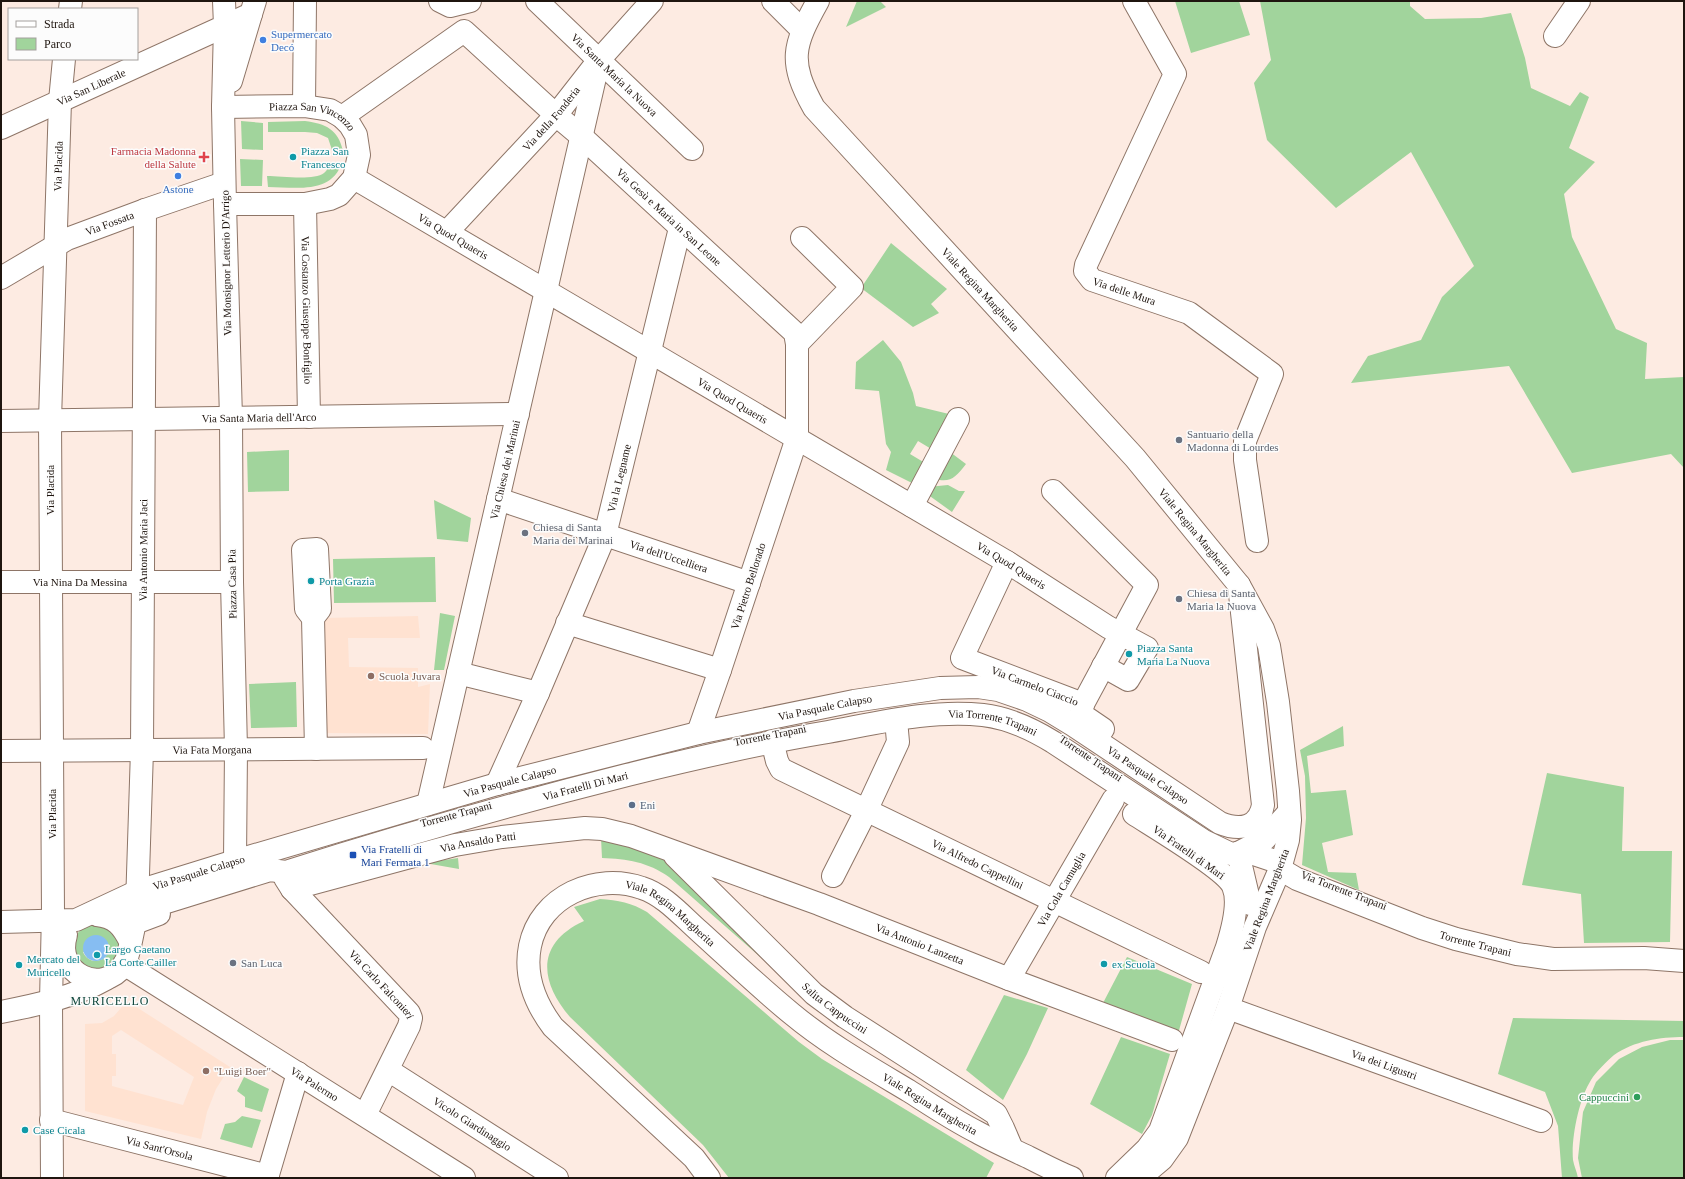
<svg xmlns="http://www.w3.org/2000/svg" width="1685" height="1179" font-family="Georgia,serif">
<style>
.built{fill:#ffe2d1;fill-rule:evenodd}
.green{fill:#a1d49c;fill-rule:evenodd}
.water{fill:#86bdf2}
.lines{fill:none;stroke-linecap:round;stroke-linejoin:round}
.minor-casing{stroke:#8e7567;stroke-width:24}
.major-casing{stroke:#8e7567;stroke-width:24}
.minor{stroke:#fff;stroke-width:22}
.major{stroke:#fff;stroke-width:22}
.shop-dot{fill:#3f7fe0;stroke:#fcfcfc;stroke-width:1.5}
.health-dot{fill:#e0444e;stroke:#fcfcfc;stroke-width:1.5}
.culture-dot{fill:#0f9aa8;stroke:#fcfcfc;stroke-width:1.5}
.worship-dot{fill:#6b7280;stroke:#fcfcfc;stroke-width:1.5}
.education-dot{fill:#8d6e63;stroke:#fcfcfc;stroke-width:1.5}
.service-dot{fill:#5c6f8a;stroke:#fcfcfc;stroke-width:1.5}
.transit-dot{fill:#1a4fb4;stroke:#fcfcfc;stroke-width:1.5}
.leisure-dot{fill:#2e9e5b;stroke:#fcfcfc;stroke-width:1.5}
.labels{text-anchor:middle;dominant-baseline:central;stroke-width:3;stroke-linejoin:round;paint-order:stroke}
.shop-label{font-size:11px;fill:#366cbe;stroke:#fcfcfc;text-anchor:start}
.street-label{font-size:11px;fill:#1f150f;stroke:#fcfcfc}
.health-label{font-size:11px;fill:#be3a42;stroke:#fcfcfc;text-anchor:end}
.culture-label{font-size:11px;fill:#0d838f;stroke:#fcfcfc;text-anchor:start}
.worship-label{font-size:11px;fill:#5b616d;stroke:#fcfcfc;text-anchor:start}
.education-label{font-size:11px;fill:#785e54;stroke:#fcfcfc;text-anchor:start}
.service-label{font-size:11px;fill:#4e5e75;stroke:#fcfcfc;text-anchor:start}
.transit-label{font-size:11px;fill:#164399;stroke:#fcfcfc;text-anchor:start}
.leisure-label{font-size:11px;fill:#27864d;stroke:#fcfcfc;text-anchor:end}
.neighbourhood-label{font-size:12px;letter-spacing:1px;fill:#10473c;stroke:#fcfcfc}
</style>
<rect width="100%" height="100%" fill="#fdebe2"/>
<path class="built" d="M418,616L420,638H348L349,667L418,668V687L430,684L428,734L326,733L323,618Z
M127,1001L230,1067L216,1089L207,1112L201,1139L85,1111V1024L102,1023L114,1016ZM121,1030L194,1077L183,1105L112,1086V1076H116V1054H112V1036Z"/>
<path class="green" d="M857,1H880L886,7L846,27Z
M1175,1H1239L1250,35L1191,53Z
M1260,1H1410V6L1425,19L1481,18L1511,13L1525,58L1531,88L1570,106L1580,92L1589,97L1569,148L1595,162L1564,194L1572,237L1616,329L1647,343L1645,379L1684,377V468L1671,454L1572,473L1509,366L1351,383L1368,356L1421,340L1442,297L1474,266L1411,152L1336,208L1267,140L1254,83L1271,60Z
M241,121L263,123V150L242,149Z
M305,121C326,124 338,129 343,151L332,150L328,138L317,133L305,132H268V122Z
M240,159L263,160L262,186H241Z
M329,162H342C332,195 295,187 268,187L267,176C281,176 314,181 324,173C328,170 329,166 329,162Z
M891,243L947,289L931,304L939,313L913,327L861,288Z
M883,340L901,362L913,393L916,406L949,414L933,450L918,441L910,454L925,463L916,485L886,470L891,452L886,444L879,391L855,389L856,362Z
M946,449L966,464C955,478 950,484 932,478Z
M289,450V491L248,492L247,452Z
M948,485L959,491H965L952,512L927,494L928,487Z
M434,500L471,518L468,542L437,539Z
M435,557L436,602L334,603L333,559Z
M440,613L455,616L444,670H434Z
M296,682L297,727L251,728L249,684Z
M1343,726L1344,746L1307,756L1311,793L1346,790L1353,835L1322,843L1328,872L1356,873L1359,890L1302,865L1306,818L1305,776L1300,750Z
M1547,773L1624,787L1622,851H1672L1670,942L1584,943L1581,894L1522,885Z
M601,838L664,857L789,982L669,877C648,862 627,859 602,858Z
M458,858L459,869L425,863Z
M600,899C618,900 632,903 647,912L799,1042L822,1059L994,1163L986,1178H729L703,1145L570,1017C539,981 536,943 584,921L574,907Z
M96,924C115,929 119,934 120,954L106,971L79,966L73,939L82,928ZM109,947C108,963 89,966 83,952Z
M1127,957L1192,984L1178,1034L1103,1003Z
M1004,995L1048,1008L1027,1054L1003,1100L966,1070Z
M1513,1018L1684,1021V1037C1660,1037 1634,1041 1614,1055C1608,1060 1595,1073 1591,1080C1579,1099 1571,1138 1573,1160C1574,1166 1577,1172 1578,1178H1562L1558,1126L1545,1092L1498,1074Z
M1121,1037L1170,1054L1152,1115L1142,1134L1090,1104Z
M1670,1040H1684V1178H1582L1578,1158L1583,1112L1596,1082L1619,1059L1642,1047Z
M244,1077L269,1089L262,1112L245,1107V1097L237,1091Z
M242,1116L261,1120L252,1148L220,1139L225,1124L235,1122Z"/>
<path class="water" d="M83 948a13 13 0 1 1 26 0a13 13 0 1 1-26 0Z"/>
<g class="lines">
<g class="minor-casing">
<g id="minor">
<path d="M440,1L450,6L470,1"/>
<path id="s1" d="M537,1L692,149"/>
<path d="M773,1L802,30"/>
<path id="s2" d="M1134,1L1175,74L1086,265L1085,271L1092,280L1189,313L1272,374L1245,441V460L1257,541"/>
<path d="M70,9L71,1"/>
<path d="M1555,36L1579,1"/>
<path d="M231,81L251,14"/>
<path d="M304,106L305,1"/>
<path id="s3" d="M223,107L304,106L330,110L342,117L350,125L356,135L359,155L354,178L339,195L330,199L305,204H225"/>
<path id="s4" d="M342,117L464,31L556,115L581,136L795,333L797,344V438L720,670L698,733"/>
<path id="s5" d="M1,128L225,26L224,1"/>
<path id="s6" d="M354,178L1007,562L1108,627L1147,648L1128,680L1103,666"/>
<path id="s7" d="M305,204L309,417"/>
<path id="s8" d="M447,232L556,115L599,60L652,1"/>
<path id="s9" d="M1,278L67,239L145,210L224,183"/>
<path d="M797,344L852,287L802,238"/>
<path id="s10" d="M1,421L518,414"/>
<path d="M1053,491L1147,585L1083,704"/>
<path id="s11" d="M498,499L749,583"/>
<path d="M912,506L958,419"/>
<path id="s12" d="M1007,562L962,658L1083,704L1081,714L1103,729"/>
<path id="s13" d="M1,582H232"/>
<path d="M313,618L320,609L317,549L303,550L306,609L313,618L316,749"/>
<path d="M567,623L720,670"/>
<path d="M458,673L538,693"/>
<path id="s14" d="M772,741L777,761L781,769L1201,972"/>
<path id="s15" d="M1,751L423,748"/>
<path id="s16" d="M497,784L538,693L605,535L680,228"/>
<path id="s17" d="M428,804L599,60"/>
<path d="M1238,853L1250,904"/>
<path d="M1238,853L1265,839L1289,812"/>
<path id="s18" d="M675,856L814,994L845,1017L996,1114L1003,1128L1012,1149"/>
<path d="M235,861L236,749L232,582L231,418L225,204L223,107L225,26L251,14L255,1"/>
<path d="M833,876L866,811L898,742L896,720"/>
<path id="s19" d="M285,878L292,889L409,1013L411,1018L409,1026L365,1115"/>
<path id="s20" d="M292,889L455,845L502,837L585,828L602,829L631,836L819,904L1009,979L1172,1040"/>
<path id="s21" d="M137,905L142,750L145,210"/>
<path d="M97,915C115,917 122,925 130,941"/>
<path id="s22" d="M98,915L144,909L270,870L286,872C399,836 512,804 627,775C692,759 756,744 822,733C874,724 930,709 983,715C1009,718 1032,729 1053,742L1204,841L1231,854L1248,852L1275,861L1280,869L1297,879L1422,928L1456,939L1517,954L1553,959L1644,958L1684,961"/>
<path id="s23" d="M1,922L76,920L138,891L235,861L497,784L698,733L854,701L940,688L978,687L998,690L1027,700L1050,711L1073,725L1220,823C1240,831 1259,828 1263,805L1239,585"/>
<path d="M66,935C54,974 102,996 124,965C129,958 132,933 135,923L159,914"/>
<path id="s24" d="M124,964L464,1178"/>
<path id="s25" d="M1009,979L1113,800"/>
<path id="s26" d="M1228,1008L1541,1121"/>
<path d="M1,1012C37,1005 74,997 106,979"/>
<path id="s27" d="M388,1070L557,1178"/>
<path id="s28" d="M51,1120L268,1176"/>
<path id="s29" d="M52,1178L51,1001L53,912L50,420L60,101L64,59"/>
<path d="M267,1178L298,1073"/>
<path d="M1117,1178L1147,1149L1160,1131L1227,947C1232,931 1240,902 1233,886C1225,869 1154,827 1134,814"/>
</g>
</g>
<g class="major-casing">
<g id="major">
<path id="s30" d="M818,1C793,46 788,61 814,108L1135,458L1239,585L1263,629L1269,646L1278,702L1288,791L1290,820L1288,840L1280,869L1255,927L1228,1008L1177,1138L1162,1159L1149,1170L1136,1178"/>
<path id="s31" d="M709,1178L694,1158L553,1027C535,1003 524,976 530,946C540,896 596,872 642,888C664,895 682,916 699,931C730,959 760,988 792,1014C828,1044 869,1067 909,1091C931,1105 953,1120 977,1132C993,1141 1011,1149 1028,1157C1042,1164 1057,1172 1072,1178"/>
</g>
</g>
<use href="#minor" class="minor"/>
<use href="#major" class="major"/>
</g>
<g class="shop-dot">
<circle cx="263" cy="40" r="4"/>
<circle cx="178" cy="176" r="4"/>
</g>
<path class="health-dot" d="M202 151h4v4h4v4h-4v4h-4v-4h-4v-4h4z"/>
<g class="culture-dot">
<circle cx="293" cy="157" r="4"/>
<circle cx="311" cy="581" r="4"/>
<circle cx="1129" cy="654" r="4"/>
<circle cx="97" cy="955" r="4"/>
<circle cx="1104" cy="964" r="4"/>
<circle cx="19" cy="965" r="4"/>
<circle cx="25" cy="1130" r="4"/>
</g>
<g class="worship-dot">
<circle cx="1179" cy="440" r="4"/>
<circle cx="525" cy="533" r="4"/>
<circle cx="1179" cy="599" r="4"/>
<circle cx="233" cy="963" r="4"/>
</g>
<g class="education-dot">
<circle cx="371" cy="676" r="4"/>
<circle cx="206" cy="1071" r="4"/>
</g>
<circle class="service-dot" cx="632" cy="805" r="4"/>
<rect class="transit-dot" x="349" y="851" width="8" height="8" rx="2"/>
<circle class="leisure-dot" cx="1637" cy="1097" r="4"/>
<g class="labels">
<g class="shop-label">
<text x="271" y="34">Supermercato<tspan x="271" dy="13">Decó</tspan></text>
<text x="178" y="189" text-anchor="middle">Astone</text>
</g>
<g class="street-label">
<text stroke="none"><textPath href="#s1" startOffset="107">Via Santa Maria la Nuova</textPath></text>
<text stroke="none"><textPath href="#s5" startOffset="99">Via San Liberale</textPath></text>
<text stroke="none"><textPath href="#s8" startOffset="154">Via della Fonderia</textPath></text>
<text stroke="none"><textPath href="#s3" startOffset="92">Piazza San Vincenzo</textPath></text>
<text stroke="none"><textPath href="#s29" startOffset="1012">Via Placida</textPath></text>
<text stroke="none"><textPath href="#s4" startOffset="426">Via Gesù e Maria in San Leone</textPath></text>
<text stroke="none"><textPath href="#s9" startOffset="122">Via Fossata</textPath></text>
<text stroke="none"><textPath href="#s6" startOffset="115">Via Quod Quaeris</textPath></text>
<text transform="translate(226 263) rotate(-91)">Via Monsignor Letterio D'Arrigo</text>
<text stroke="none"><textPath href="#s30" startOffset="361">Viale Regina Margherita</textPath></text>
<text stroke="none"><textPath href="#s2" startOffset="346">Via delle Mura</textPath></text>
<text stroke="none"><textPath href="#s7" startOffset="106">Via Costanzo Giuseppe Bonfiglio</textPath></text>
<text stroke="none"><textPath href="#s6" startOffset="439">Via Quod Quaeris</textPath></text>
<text stroke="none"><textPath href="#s10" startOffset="258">Via Santa Maria dell'Arco</textPath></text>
<text stroke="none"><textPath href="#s17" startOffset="343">Via Chiesa dei Marinai</textPath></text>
<text stroke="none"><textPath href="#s16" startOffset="330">Via la Legname</textPath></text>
<text transform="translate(50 490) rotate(-90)">Via Placida</text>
<text stroke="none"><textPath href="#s30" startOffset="685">Viale Regina Margherita</textPath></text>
<text stroke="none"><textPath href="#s21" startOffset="355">Via Antonio Maria Jaci</textPath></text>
<text stroke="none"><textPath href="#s11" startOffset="180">Via dell'Uccelliera</textPath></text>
<text stroke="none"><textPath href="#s6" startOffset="763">Via Quod Quaeris</textPath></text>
<text stroke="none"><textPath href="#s13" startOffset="79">Via Nina Da Messina</textPath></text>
<text transform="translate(232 584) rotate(-91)">Piazza Casa Pia</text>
<text transform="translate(748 586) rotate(-72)">Via Pietro Bellorado</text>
<text stroke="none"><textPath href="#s12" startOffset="184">Via Carmelo Ciaccio</textPath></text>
<text stroke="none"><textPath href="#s23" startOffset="855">Via Pasquale Calapso</textPath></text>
<text stroke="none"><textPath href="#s22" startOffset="922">Via Torrente Trapani</textPath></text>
<text transform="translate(770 735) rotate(-11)">Torrente Trapani</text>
<text stroke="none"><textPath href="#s15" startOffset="211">Via Fata Morgana</textPath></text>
<text transform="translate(1091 758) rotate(34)">Torrente Trapani</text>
<text stroke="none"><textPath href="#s23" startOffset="1203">Via Pasquale Calapso</textPath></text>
<text stroke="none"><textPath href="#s23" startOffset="531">Via Pasquale Calapso</textPath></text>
<text stroke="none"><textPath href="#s22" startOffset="506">Via Fratelli Di Mari</textPath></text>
<text transform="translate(52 814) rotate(-90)">Via Placida</text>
<text transform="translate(456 814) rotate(-15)">Torrente Trapani</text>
<text stroke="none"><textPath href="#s20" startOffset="192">Via Ansaldo Patti</textPath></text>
<text transform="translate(1189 852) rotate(35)">Via Fratelli di Mari</text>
<text stroke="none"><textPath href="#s14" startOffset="248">Via Alfredo Cappellini</textPath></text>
<text stroke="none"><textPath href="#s23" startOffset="207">Via Pasquale Calapso</textPath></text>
<text stroke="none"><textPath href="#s25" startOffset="104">Via Cola Camuglia</textPath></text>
<text transform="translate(1344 890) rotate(21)">Via Torrente Trapani</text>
<text transform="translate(1266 900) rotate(-69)">Viale Regina Margherita</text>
<text stroke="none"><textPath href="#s31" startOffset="484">Viale Regina Margherita</textPath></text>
<text stroke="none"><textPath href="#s22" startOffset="1462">Torrente Trapani</textPath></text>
<text stroke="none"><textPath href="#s20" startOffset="655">Via Antonio Lanzetta</textPath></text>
<text stroke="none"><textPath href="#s19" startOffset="144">Via Carlo Falconieri</textPath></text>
<text stroke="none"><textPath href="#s18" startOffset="221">Salita Cappuccini</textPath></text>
<text stroke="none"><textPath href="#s26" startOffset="166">Via dei Ligustri</textPath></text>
<text stroke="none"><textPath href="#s24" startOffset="225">Via Palermo</textPath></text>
<text stroke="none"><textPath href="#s31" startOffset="808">Viale Regina Margherita</textPath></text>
<text stroke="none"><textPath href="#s27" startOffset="100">Vicolo Giardinaggio</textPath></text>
<text stroke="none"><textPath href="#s28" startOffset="112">Via Sant'Orsola</textPath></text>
</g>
<g class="health-label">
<text x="196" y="151">Farmacia Madonna<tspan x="196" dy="13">della Salute</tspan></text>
</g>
<g class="culture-label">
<text x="301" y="151">Piazza San<tspan x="301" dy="13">Francesco</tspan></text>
<text x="319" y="581">Porta Grazia</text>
<text x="1137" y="648">Piazza Santa<tspan x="1137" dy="13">Maria La Nuova</tspan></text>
<text x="105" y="949">Largo Gaetano<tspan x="105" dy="13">La Corte Cailler</tspan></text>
<text x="27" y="959">Mercato del<tspan x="27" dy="13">Muricello</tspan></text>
<text x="1112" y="964">ex Scuola</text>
<text x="33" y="1130">Case Cicala</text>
</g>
<g class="worship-label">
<text x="1187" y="434">Santuario della<tspan x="1187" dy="13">Madonna di Lourdes</tspan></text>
<text x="533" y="527">Chiesa di Santa<tspan x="533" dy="13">Maria dei Marinai</tspan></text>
<text x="1187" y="593">Chiesa di Santa<tspan x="1187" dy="13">Maria la Nuova</tspan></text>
<text x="241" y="963">San Luca</text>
</g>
<g class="education-label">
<text x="379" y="676">Scuola Juvara</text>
<text x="214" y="1071">"Luigi Boer"</text>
</g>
<g class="service-label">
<text x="640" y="805">Eni</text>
</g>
<g class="transit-label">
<text x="361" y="849">Via Fratelli di<tspan x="361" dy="13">Mari Fermata 1</tspan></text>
</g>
<g class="leisure-label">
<text x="1629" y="1097">Cappuccini</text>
</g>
<g class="neighbourhood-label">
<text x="110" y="1001">MURICELLO</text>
</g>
</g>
<rect width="1685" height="1179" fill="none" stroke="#1f150f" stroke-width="4"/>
<rect x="8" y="8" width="130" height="52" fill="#fcfcfc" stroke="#a4a09d"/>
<rect x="16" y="21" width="20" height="6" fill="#ffffff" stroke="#a4a09d"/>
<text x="44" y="28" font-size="12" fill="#1f150f">Strada</text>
<rect x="16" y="38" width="20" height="12" fill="#a1d49c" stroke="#a4a09d"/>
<text x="44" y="48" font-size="12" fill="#1f150f">Parco</text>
</svg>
